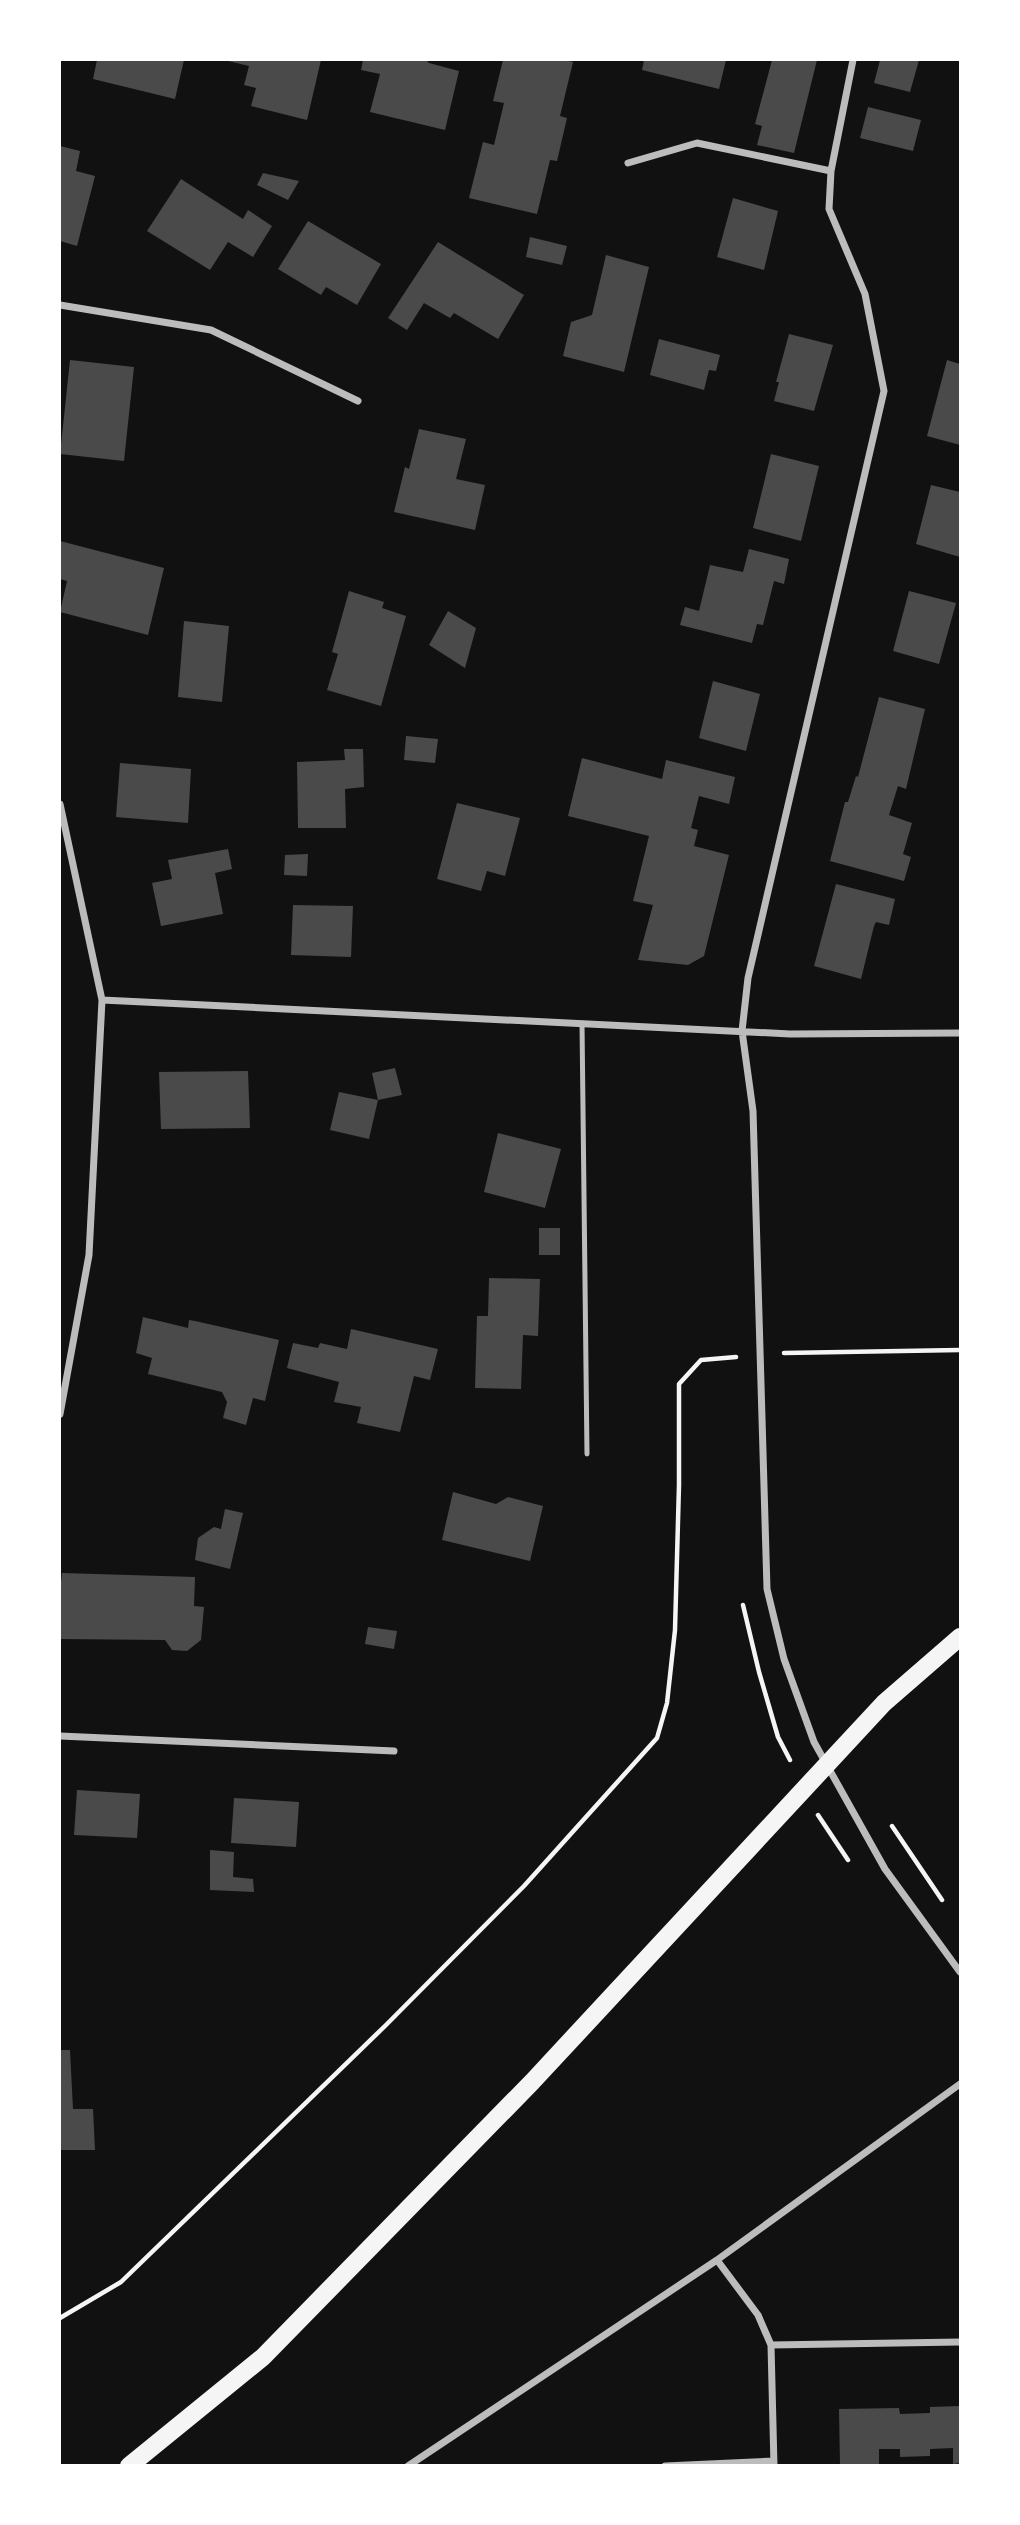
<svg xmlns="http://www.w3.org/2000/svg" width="1020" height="2525" font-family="'Asap Condensed',sans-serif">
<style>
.building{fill:#4a4a4a}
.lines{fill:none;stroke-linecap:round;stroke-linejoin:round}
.path{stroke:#f5f5f5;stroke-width:4.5}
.service{stroke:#bcbcbc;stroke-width:5}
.minor{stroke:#bcbcbc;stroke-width:7}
.primary{stroke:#f5f5f5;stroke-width:18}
</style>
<rect width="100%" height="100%" fill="#111"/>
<path class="building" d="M97,60H184L175,99L93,79Z
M224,60H321L307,120L251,106L256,88L244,85L249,66Z
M363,60H426L429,63L459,71L445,130L370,112L380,74L361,70Z
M503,60H564L573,62L560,116L567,118L557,161L550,160L537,214L469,198L483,142L494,145L504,103L493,101Z
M644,60H726L719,89L642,70Z
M772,60H817L794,153L757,145L762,126L755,124Z
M880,60H919L910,92L874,83Z
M868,107L921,120L913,151L860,138Z
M60,146L80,151L76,171L95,176L77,246L60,241Z
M263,173L299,181L288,200L257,185Z
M181,179L243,219L248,210L272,226L253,257L228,242L210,270L147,231Z
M733,198L778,211L764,270L717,257Z
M308,221L381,264L357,305L326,287L321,295L278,269Z
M530,237L567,246L562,265L526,257Z
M438,242L524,295L498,339L454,313L450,318L424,303L407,330L388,318Z
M606,255L649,267L624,372L563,356L571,322L592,315Z
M789,334L833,345L814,411L774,401L779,382H776Z
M659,339L720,355L716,371L709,370L704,390L650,375Z
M70,360L134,367L124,461L60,454Z
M947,360L960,364V445L927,436Z
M419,429L466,439L456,479L485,485L475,530L394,512L405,467L409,469Z
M771,454L819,466L801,541L753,528Z
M931,485L960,492V557L916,544Z
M60,541L164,568L148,635L60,612L67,581L60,579Z
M749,549L789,559L784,584L774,581L763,625L757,624L752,643L680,625L685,607L699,611L710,565L743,572Z
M349,591L384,602L382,608L406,616L381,706L327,690L338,654L332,652Z
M909,591L956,603L939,664L893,651Z
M448,611L476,628L465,668L429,645Z
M184,621L229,626L222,702L178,697Z
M713,681L760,694L746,751L699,738Z
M879,697L925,709L906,789L898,786L889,815L912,823L903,854L911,857L904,881L830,861L845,802H848L856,776L858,777Z
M406,736L438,739L435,763L404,760Z
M344,749H363L364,787L345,789L346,828H298L297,762L345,760Z
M582,758L662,779L666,760L735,777L729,804L699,796L691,828L698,830L694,846L729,855L704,956L688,965L638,960L653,905L633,901L649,836L568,816Z
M120,763L191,769L188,823L116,817Z
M457,803L520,818L505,876L487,871L481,891L437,879Z
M228,849L232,869L215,873L223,914L161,926L152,883L172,879L168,860Z
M308,854L307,876L284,875L285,855Z
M836,884L895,899L889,925L876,922L874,926L861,979L814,966Z
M293,905L353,906L351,957L291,955Z
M395,1068L402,1095L378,1100L369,1139L330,1130L339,1092L378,1100L372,1073Z
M248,1071L250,1128L161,1129L159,1072Z
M498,1133L561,1149L545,1208L484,1192Z
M539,1228H560V1255H539Z
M489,1278L540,1279L538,1336L523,1335L521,1389L475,1388L477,1316H488Z
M143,1317L188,1328L189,1320L195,1321L279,1340L265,1401L253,1398L246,1425L223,1418L227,1402L222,1392L148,1374L152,1358L136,1353Z
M351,1329L438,1349L430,1380L414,1376L400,1432L357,1423L361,1407L334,1402L339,1382L287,1368L293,1343L318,1348L320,1343L347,1349Z
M453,1492L496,1504L508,1497L543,1506L530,1561L442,1540Z
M225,1509L243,1513L230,1569L195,1560L198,1538L214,1527L221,1529Z
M62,1573L195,1577L194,1606L204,1607L201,1640L187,1651L172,1650L165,1640L60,1639V1590Z
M368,1627L397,1631L394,1649L365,1644Z
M77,1790L140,1794L137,1838L74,1835Z
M234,1798L299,1802L296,1847L231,1843Z
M210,1850L234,1852L233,1877L253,1879L254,1892L210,1890Z
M60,2050H70L73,2109H93L95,2150H60Z
M960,2406V2463L953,2464V2448L930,2449V2456L900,2457V2449H879V2465L840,2466L839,2409L899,2408L900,2414L930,2413V2407Z"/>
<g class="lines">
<path class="path" d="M784,1353L960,1350
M743,1605L759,1672L778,1737L790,1760
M818,1815L848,1860
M892,1826L942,1900
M60,2318L121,2282L386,2025L524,1886L657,1738L667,1703L675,1630L679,1485V1384L701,1360L736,1357"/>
<path class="service" d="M582,1023L587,1454"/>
<path class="minor" d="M853,60L831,171L829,209L865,294L884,391L748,978L742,1031L753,1111L767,1589L784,1659L814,1742L885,1869L960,1972
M628,163L697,143L831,171
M60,305L211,330L358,401
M60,804L102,1000L89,1255L60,1414
M102,1000L790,1034L960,1033
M60,1736L394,1751
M717,2260L758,2315L771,2345L960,2342
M771,2345L774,2466
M408,2466L717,2260L960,2084
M665,2466L774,2461"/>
<path class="primary" d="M129,2466L263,2357L532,2082L884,1703L960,1637"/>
</g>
<rect width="1020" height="2525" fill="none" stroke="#ffffff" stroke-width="122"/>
</svg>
